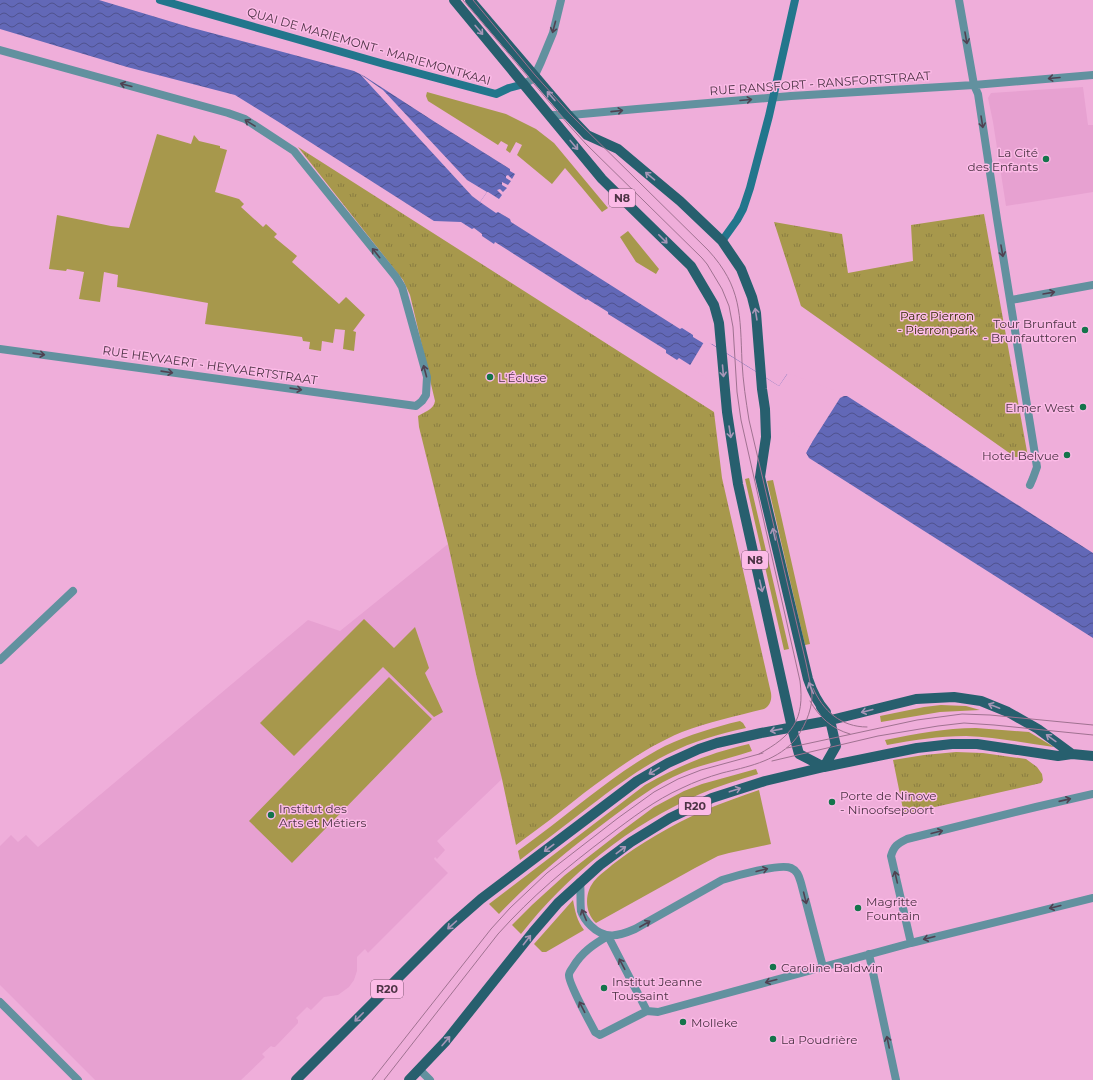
<svg xmlns="http://www.w3.org/2000/svg" width="1093" height="1080" font-family="Montserrat,sans-serif">
<style>
.built{fill:#e7a1d1}
.green{fill:#a7984c}
.park{fill:url(#park-tufts)}
.water{fill:url(#water-waves)}
.pier{fill:#efaeda}
.lines{fill:none;stroke-linecap:round;stroke-linejoin:round}
.street{stroke:#62919f;stroke-width:8}
.secondary{stroke:#22768c;stroke-width:8}
.primary{stroke:#275f6e;stroke-width:10}
.tram{stroke:#a07291;stroke-width:1}
.oneway{stroke:#504152}
.oneway2{stroke:#a796b7}
.poi-dot{fill:#14744b;stroke:#fcbbe7;stroke-width:1.5}
.labels{text-anchor:middle;dominant-baseline:central;stroke-width:3;stroke-linejoin:round;paint-order:stroke}
.shield{fill:#fcbbe7;stroke:#825c76;stroke-width:1}
.shield-label{font-size:11px;font-weight:bold;fill:#4d3345}
.street-label{font-size:12px;fill:#4d3345;stroke:#fcbbe7}
.poi-label{font-size:12px;fill:#4d3345;stroke:#fcbbe7;text-anchor:start}
.park-label{font-size:12px;fill:#332b00;stroke:#fcbbe7}
</style>
<defs>
<pattern id="park-tufts" width="24" height="20" patternUnits="userSpaceOnUse"><rect width="24" height="20" fill="#a7984c"/><path d="M3 7l-1-3M5 7V3M7 7l1-3M15 17l-1-3M17 17v-4M19 17l1-3" fill="none" stroke="#8a7d41"/></pattern>
<pattern id="water-waves" width="16" height="10" patternUnits="userSpaceOnUse"><rect width="16" height="10" fill="#6268b7"/><path d="M0 5q4-4 8 0t8 0" fill="none" stroke="#4f528e"/></pattern>
</defs>
<rect width="100%" height="100%" fill="#efaeda"/>
<path class="built" d="M1083,87L1088,125H1093V192L1006,206L993,122L988,98L991,93Z
M448,544L476,674L502,779L437,841L445,850L437,859L435,857L434,859L448,873L368,953L365,949L357,957V971L354,980L349,987L338,995L324,997L311,1010L307,1007L296,1018L298,1020V1023L275,1047H273L271,1046L262,1054L265,1057L241,1080H95L0,985V846L11,835L18,842L26,835L38,847L308,620L340,631Z"/>
<path class="green" d="M427,92L506,114L536,129L554,143L608,208L602,212L583,189L565,168L552,184L517,155L522,145L516,142L510,153L506,150L508,145L501,141L498,145L428,101L426,96Z
M157,134L191,144L194,135L199,141L220,146V148L227,150L215,192L239,199L244,204L241,207L263,227L266,224L277,234L274,237L297,256L292,262L339,304L346,297L365,315L353,331L356,332L354,351L343,349L345,330L335,329L333,343L322,341L321,351L309,349L310,342L303,341L302,337L205,324L208,303L117,287L118,275L104,272L100,302L79,299L84,272L67,269L66,271L49,269L57,215L111,226L129,228Z
M628,231L659,269L656,274L636,262L620,237Z
M749,478L789,649L784,650L745,479Z
M773,480L810,644L805,645L767,481Z
M364,619L394,648L415,627L429,668L425,673L443,712L434,717L383,667L294,756L260,723Z
M389,677L432,719L292,863L249,821Z
M941,705L966,706L980,710L940,712L881,722L880,716L924,707Z
M740,721L743,723L746,728C719,734 693,741 668,754C640,768 615,787 590,806C567,824 543,842 520,860L518,851C541,834 563,817 586,799C611,780 636,761 665,746C689,735 714,727 740,721Z
M976,728L1029,732L1054,747C1025,743 996,737 966,736C939,736 913,740 887,745L885,740C916,734 945,728 976,728Z
M749,744L752,751C729,759 706,763 684,772C654,784 629,805 603,824C566,852 531,880 499,914L489,904L645,785C680,765 710,753 749,744Z
M756,769L758,774C738,780 719,786 700,794C630,825 568,874 521,934L512,925L532,905L565,875L619,833L654,807L684,791L702,784Z
M759,790L771,844L729,853L718,856L695,868L596,923C584,912 584,891 596,879C600,874 607,870 612,865C640,843 672,825 705,810C722,803 741,796 759,790Z
M573,900C575,911 577,921 584,930L546,952H542L534,944Z"/>
<path class="park" d="M298,147L714,412L722,478L771,693C772,700 770,706 764,709C736,716 708,722 682,732C646,747 615,770 584,793C562,811 539,828 516,845L502,779L476,674L448,544L419,427L418,416C425,412 434,409 435,401L410,295L403,280Z
M984,214L1028,457H1015L801,306L774,222L842,234L848,273L913,261L911,225Z
M956,752L983,753L1026,759L1037,767L1042,774L1043,780L1041,783L904,814L893,760L924,755Z"/>
<path class="water" d="M0,0H99L189,27L354,71L364,76L435,122L510,169V171L515,174L512,179L508,175L506,176V178L511,181L508,185L502,182V185L507,188L503,192L500,189L497,190L502,195L499,199L488,192H487L480,202L496,213L498,212L510,219L511,222L680,329L682,328L693,335V337L703,343L712,344L779,386L787,374L847,396L1093,553V638L809,458L806,453L812,442L679,358L677,360L666,353V350L608,314V312L587,299L586,300L495,242L494,244L482,236V234L474,228L472,229L461,222L434,221L277,121L235,95L127,67L0,29Z"/>
<path class="pier" d="M360,74L383,90L467,180L487,192L480,202L472,196Z
M704,342H708L779,386L788,373L848,395L847,396H844L840,398L807,450L806,453L808,458L807,459L804,453L809,443L689,367Z"/>
<g class="lines">
<path class="street" d="M959,0L974,85L978,94L997,219L1037,467L1033,478L1030,485
M0,50L228,113L245,119L294,151L396,277L402,287L427,377L426,395L422,401L416,406L0,349
M524,84L531,80L535,75L541,62L553,33L561,0
M549,115H571L637,109L791,96L974,85L1093,75
M1011,300L1093,285
M0,660L73,591
M580,882C581,891 580,902 581,911C583,917 587,922 591,926C605,940 619,936 635,929L722,880C735,876 780,863 791,868C798,871 799,877 801,883L823,967
M608,936C594,944 582,952 573,967C572,969 569,972 569,975C568,983 590,1022 595,1032L600,1035L647,1011L658,1012L911,943L1093,898
M608,936L647,1011
M911,943L891,856C894,846 897,844 907,839L1036,807L1093,794
M869,954L896,1080
M0,1002L78,1080
M419,1069L430,1080"/>
<path class="secondary" d="M160,0L384,64L496,94L509,88L524,84
M722,241L737,220L743,209L750,188L769,116L795,0"/>
<path class="primary" d="M454,0L602,179L691,266L714,305L719,323L727,412L738,484L792,728L799,754L824,767L836,746L830,720L821,707
M470,0L568,115L587,135L618,149L656,181L680,201L722,241L741,269L752,297L756,313L762,389L765,409L766,437L760,477L808,679C812,691 817,702 826,712
M296,1080L449,927L481,899L637,781L668,763L699,749L717,743L761,733L827,721L916,699L954,697L981,701L1008,712L1038,729L1072,754
M409,1080L446,1041L533,932L558,903L600,865L631,842L670,818L712,798L765,781L824,767L917,748L952,744H977L1058,756L1072,754L1093,756"/>
<path class="tram" d="M463,0L567,123L586,144L702,258L707,264L722,289L729,306L733,327L737,392L741,420L800,681C805,720 792,736 759,754
M813,688C823,711 841,727 867,727
M810,701C819,717 832,729 850,734
M787,748L917,720L962,714L990,715L1093,725
M772,761L878,736L938,726L964,723L994,725L1093,735
M372,1080L491,929L510,908L547,873L618,818L654,792L678,779L701,770L763,753
M384,1080L498,934C532,896 567,867 608,836C632,818 655,800 682,788C694,782 708,777 722,773C746,767 774,762 793,742C803,731 812,711 812,696C811,685 808,673 806,663L749,420C746,401 743,382 742,362C740,315 742,287 708,250L571,115L535,75L473,0"/>
</g>
<defs><path id="oneway-shaft" d="M-6 0H5M1.5-3L5.5 0L1.5 3" fill="none" stroke-width="1.6" stroke-linecap="round" stroke-linejoin="round"/></defs>
<g class="oneway">
<use href="#oneway-shaft" transform="translate(554 27) rotate(105)"/>
<use href="#oneway-shaft" transform="translate(966 38) rotate(80)"/>
<use href="#oneway-shaft" transform="translate(1054 78) rotate(175)"/>
<use href="#oneway-shaft" transform="translate(126 85) rotate(-165)"/>
<use href="#oneway-shaft" transform="translate(746 100) rotate(-5)"/>
<use href="#oneway-shaft" transform="translate(617 111) rotate(-6)"/>
<use href="#oneway-shaft" transform="translate(982 122) rotate(81)"/>
<use href="#oneway-shaft" transform="translate(250 123) rotate(-148)"/>
<use href="#oneway-shaft" transform="translate(1002 251) rotate(80)"/>
<use href="#oneway-shaft" transform="translate(376 253) rotate(-129)"/>
<use href="#oneway-shaft" transform="translate(1049 293) rotate(-10)"/>
<use href="#oneway-shaft" transform="translate(39 354) rotate(8)"/>
<use href="#oneway-shaft" transform="translate(425 371) rotate(-105)"/>
<use href="#oneway-shaft" transform="translate(167 372) rotate(8)"/>
<use href="#oneway-shaft" transform="translate(296 389) rotate(8)"/>
<use href="#oneway-shaft" transform="translate(1065 800) rotate(-13)"/>
<use href="#oneway-shaft" transform="translate(937 832) rotate(-14)"/>
<use href="#oneway-shaft" transform="translate(762 870) rotate(-14)"/>
<use href="#oneway-shaft" transform="translate(896 877) rotate(-103)"/>
<use href="#oneway-shaft" transform="translate(805 898) rotate(76)"/>
<use href="#oneway-shaft" transform="translate(1055 907) rotate(166)"/>
<use href="#oneway-shaft" transform="translate(584 915) rotate(-113)"/>
<use href="#oneway-shaft" transform="translate(645 924) rotate(-30)"/>
<use href="#oneway-shaft" transform="translate(929 938) rotate(166)"/>
<use href="#oneway-shaft" transform="translate(622 964) rotate(-118)"/>
<use href="#oneway-shaft" transform="translate(771 981) rotate(165)"/>
<use href="#oneway-shaft" transform="translate(582 1007) rotate(-117)"/>
<use href="#oneway-shaft" transform="translate(888 1042) rotate(-102)"/>
</g>
<g class="oneway2">
<use href="#oneway-shaft" transform="translate(479 30) rotate(50)"/>
<use href="#oneway-shaft" transform="translate(551 96) rotate(-131)"/>
<use href="#oneway-shaft" transform="translate(574 145) rotate(50)"/>
<use href="#oneway-shaft" transform="translate(650 176) rotate(-140)"/>
<use href="#oneway-shaft" transform="translate(663 239) rotate(45)"/>
<use href="#oneway-shaft" transform="translate(756 314) rotate(-99)"/>
<use href="#oneway-shaft" transform="translate(723 371) rotate(85)"/>
<use href="#oneway-shaft" transform="translate(730 432) rotate(81)"/>
<use href="#oneway-shaft" transform="translate(774 534) rotate(-103)"/>
<use href="#oneway-shaft" transform="translate(761 586) rotate(77)"/>
<use href="#oneway-shaft" transform="translate(811 688) rotate(-113)"/>
<use href="#oneway-shaft" transform="translate(994 706) rotate(-159)"/>
<use href="#oneway-shaft" transform="translate(867 711) rotate(166)"/>
<use href="#oneway-shaft" transform="translate(776 730) rotate(169)"/>
<use href="#oneway-shaft" transform="translate(1051 738) rotate(-144)"/>
<use href="#oneway-shaft" transform="translate(654 771) rotate(149)"/>
<use href="#oneway-shaft" transform="translate(735 790) rotate(-18)"/>
<use href="#oneway-shaft" transform="translate(549 848) rotate(143)"/>
<use href="#oneway-shaft" transform="translate(621 850) rotate(-37)"/>
<use href="#oneway-shaft" transform="translate(452 925) rotate(138)"/>
<use href="#oneway-shaft" transform="translate(527 940) rotate(-52)"/>
<use href="#oneway-shaft" transform="translate(359 1017) rotate(135)"/>
<use href="#oneway-shaft" transform="translate(446 1041) rotate(-49)"/>
</g>
<g class="poi-dot">
<circle cx="1046" cy="159" r="4"/>
<circle cx="1085" cy="330" r="4"/>
<circle cx="490" cy="377" r="4"/>
<circle cx="1083" cy="407" r="4"/>
<circle cx="1067" cy="455" r="4"/>
<circle cx="832" cy="802" r="4"/>
<circle cx="271" cy="815" r="4"/>
<circle cx="858" cy="908" r="4"/>
<circle cx="773" cy="967" r="4"/>
<circle cx="604" cy="988" r="4"/>
<circle cx="683" cy="1022" r="4"/>
<circle cx="773" cy="1039" r="4"/>
</g>
<g class="labels">
<g class="shield">
<rect x="609" y="189" width="26" height="18" rx="3"/>
<rect x="742" y="551" width="26" height="18" rx="3"/>
<rect x="679" y="797" width="32" height="18" rx="3"/>
<rect x="371" y="980" width="32" height="18" rx="3"/>
</g>
<g class="shield-label">
<text x="622" y="198">N8</text>
<text x="755" y="560">N8</text>
<text x="695" y="806">R20</text>
<text x="387" y="989">R20</text>
</g>
<g class="street-label">
<text transform="translate(369 46) rotate(16)">QUAI DE MARIEMONT - MARIEMONTKAAI</text>
<text transform="translate(820 83) rotate(-4)">RUE RANSFORT - RANSFORTSTRAAT</text>
<text transform="translate(210 365) rotate(8)">RUE HEYVAERT - HEYVAERTSTRAAT</text>
</g>
<g class="poi-label">
<text x="1038" y="152" text-anchor="end">La Cité<tspan x="1038" dy="14">des Enfants</tspan></text>
<text x="1077" y="323" text-anchor="end">Tour Brunfaut<tspan x="1077" dy="14">- Brunfauttoren</tspan></text>
<text x="498" y="377">L'Écluse</text>
<text x="1075" y="407" text-anchor="end">Elmer West</text>
<text x="1059" y="455" text-anchor="end">Hotel Belvue</text>
<text x="840" y="795">Porte de Ninove<tspan x="840" dy="14">- Ninoofsepoort</tspan></text>
<text x="279" y="808">Institut des<tspan x="279" dy="14">Arts et Métiers</tspan></text>
<text x="866" y="901">Magritte<tspan x="866" dy="14">Fountain</tspan></text>
<text x="781" y="967">Caroline Baldwin</text>
<text x="612" y="981">Institut Jeanne<tspan x="612" dy="14">Toussaint</tspan></text>
<text x="691" y="1022">Molleke</text>
<text x="781" y="1039">La Poudrière</text>
</g>
<g class="park-label">
<text x="937" y="315">Parc Pierron<tspan x="937" dy="14">- Pierronpark</tspan></text>
</g>
</g>
</svg>
